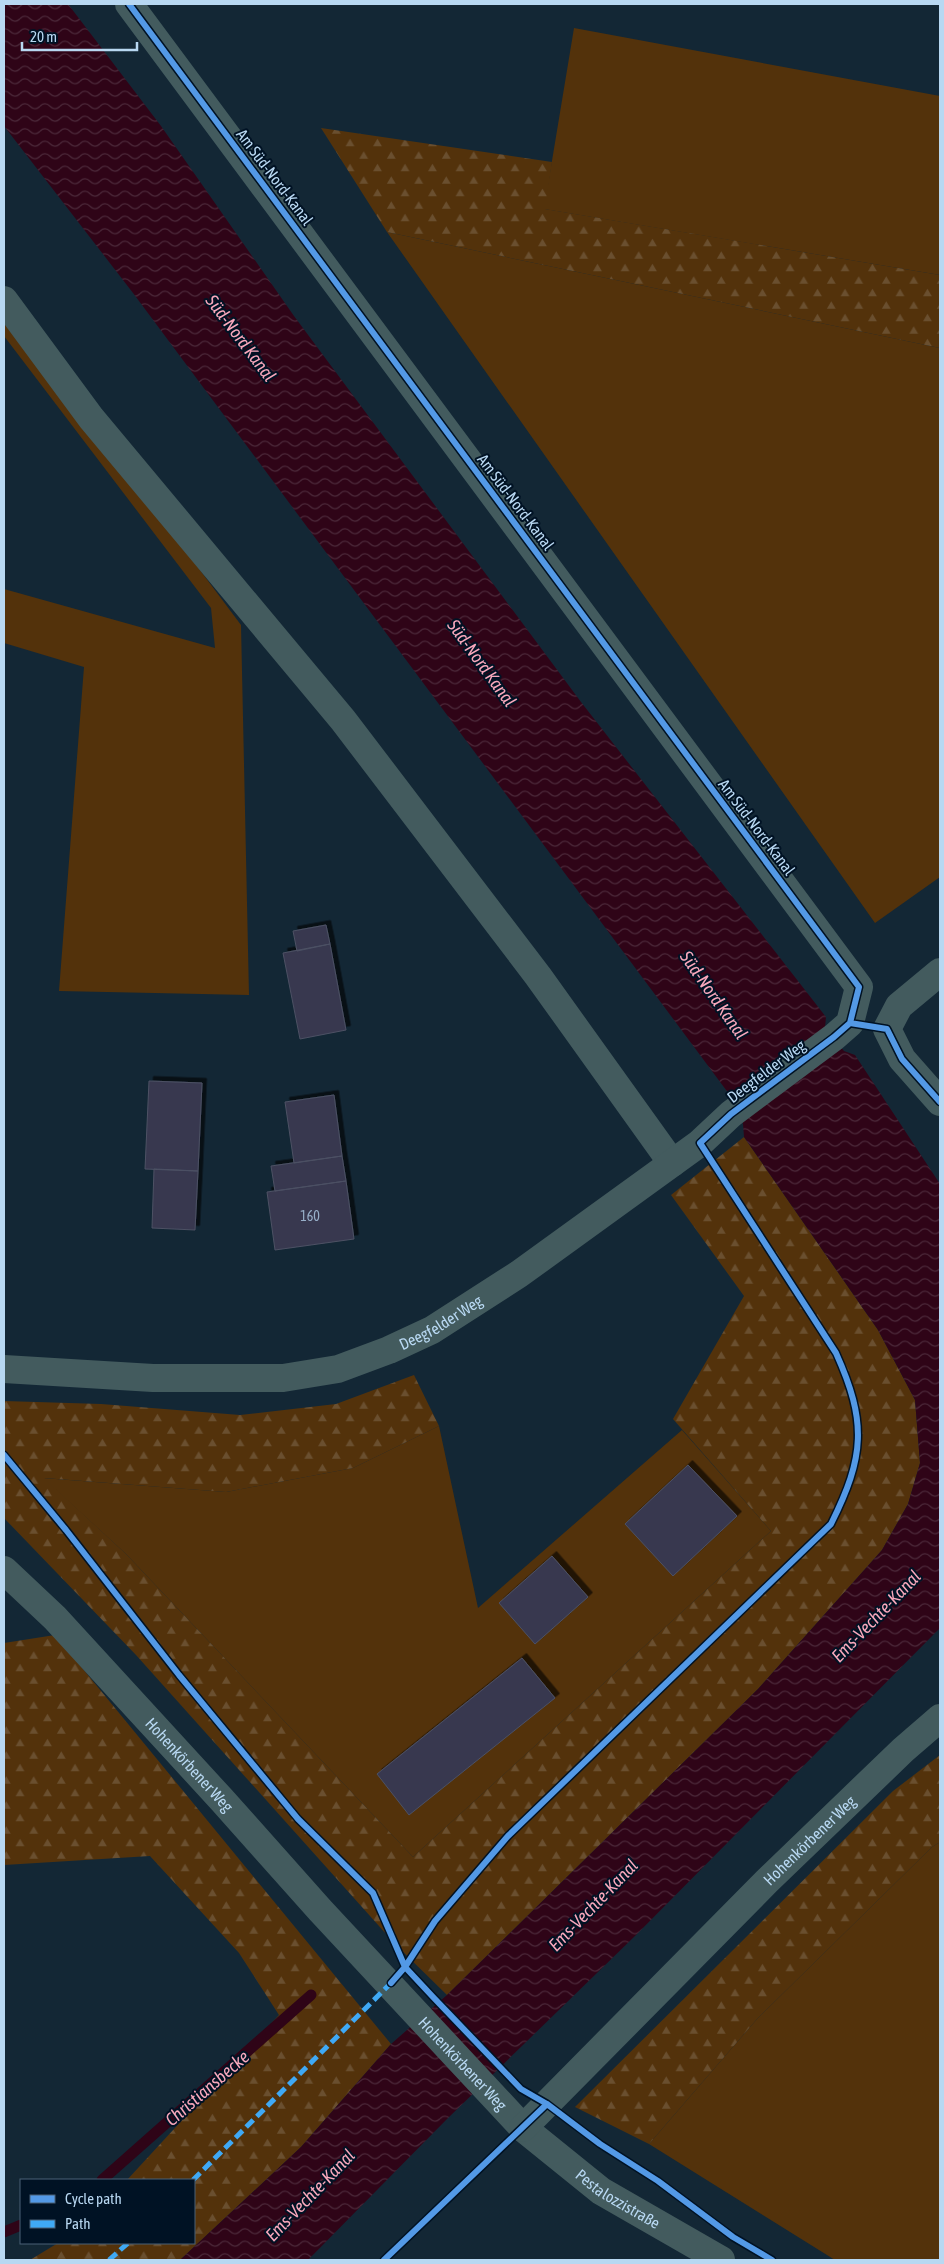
<svg xmlns="http://www.w3.org/2000/svg" width="944" height="2264" font-family="'Asap Condensed',sans-serif">
<style>
.grass{fill:#53320b}
.forest{fill:url(#forest-firs)}
.water{fill:url(#water-waves)}
.lines{fill:none;stroke-linecap:round;stroke-linejoin:round}
.stream{stroke:#2f0417;stroke-width:11}
.building{fill:#373950;stroke:#4d5164;filter:url(#shadow)}
.minor{stroke:#435b5e;stroke-width:28}
.quiet{stroke:#3fa9f5;stroke-width:5;stroke-dasharray:10 5;stroke-linecap:butt}
.cycleway-casing{stroke:#001224;stroke-width:9}
.cycleway{stroke:#5399e6;stroke-width:6}
.labels{text-anchor:middle;dominant-baseline:central;stroke-width:4;stroke-linejoin:round;paint-order:stroke}
.number-label{font-size:14px;fill:#98b0ca}
.street-label{font-size:16px;fill:#b8d8f2;stroke:#001224}
.water-label{font-size:18px;font-style:italic;fill:#f9a8bc;stroke:#001224}
</style>
<defs>
<pattern id="forest-firs" width="22" height="20" patternUnits="userSpaceOnUse" patternTransform="scale(1.25)"><rect width="22" height="20" fill="#53320b"/><path d="M5 1l3.5 6h-7zM16 11l3.5 6h-7z" fill="#6a4f2f"/></pattern>
<pattern id="water-waves" width="16" height="10" patternUnits="userSpaceOnUse" patternTransform="scale(1.25)"><rect width="16" height="10" fill="#2f0417"/><path d="M0 5q4-4 8 0t8 0" fill="none" stroke="#4b2839"/></pattern>
<filter id="shadow"><feDropShadow dx="4.5" dy="-4.5" stdDeviation="0" flood-color="#0009"/></filter>
</defs>
<rect width="100%" height="100%" fill="#132735"/>
<path class="grass" d="M574,28L940,96V275L544,209Z
M387,232L940,348V877L875,923Z
M4,308L241,625L249,995L59,991L84,667L4,643V589L215,648L211,608L4,336Z
M439,1426L478,1608L682,1430L771,1531L413,1857L126,1554L43,1478L226,1492L353,1468Z
M940,1842V2260H835L649,2144L757,2019L932,1847Z"/>
<path class="forest" d="M321,128L552,162L545,209L940,275V348L387,232Z
M744,1137L878,1330L915,1400L920,1463L908,1504L882,1550L758,1689L447,1995L396,1945L136,1655L4,1518V1401L101,1404L240,1415L336,1404L414,1375L439,1426L353,1468L226,1492L44,1478L126,1554L413,1857L771,1531L673,1419L744,1296L671,1195Z
M55,1635L391,2044L301,2147L180,2260H30L58,2243H194V2180H127L279,2015L239,1953L150,1856L4,1865V1643Z
M940,1755V1842L932,1847L757,2019L649,2144L575,2107L893,1791Z"/>
<path class="water" d="M4,4H68L161,126L294,316L581,702L826,1017L825,1028L844,1051L855,1055L940,1184V1628L636,1935L447,2119L308,2260H180L301,2147L391,2044L447,1995L758,1689L882,1550L908,1504L920,1463L915,1400L878,1330L744,1137L743,1124L732,1098L133,293L4,126Z"/>
<g class="lines">
<path class="stream" d="M102,2180L311,1995
M4,2232L21,2225"/>
</g>
<path class="building" d="M326,925L330,944L297,951L293,931Z
M330,944L346,1030L300,1039L283,953Z
M149,1081L202,1083L198,1171L145,1169Z
M334,1095L342,1156L294,1163L285,1102Z
M342,1156L346,1181L275,1191L271,1166Z
M154,1169L198,1171L195,1230L152,1228Z
M346,1181L354,1239L275,1250L267,1192Z
M688,1465L737,1516L673,1576L625,1524Z
M552,1556L588,1597L535,1644L499,1603Z
M522,1658L555,1698L409,1815L377,1774Z"/>
<g class="lines">
<g class="minor">
<path d="M4,300L91,418L343,720L538,976L672,1163"/>
<path d="M940,972L899,1006L887,1029L902,1059L940,1102"/>
<path id="s1" d="M4,1369L153,1378H283L338,1369L389,1350L432,1330L519,1274L700,1143L731,1114L834,1037L850,1023L859,987L129,4"/>
<path id="s2" d="M4,1570L55,1618L222,1800L320,1910L523,2128L601,2191L721,2260"/>
<path id="s3" d="M523,2128L767,1881L903,1750L940,1718"/>
</g>
<path class="quiet" d="M193,2180L391,1983
M109,2260L128,2243"/>
<g class="cycleway-casing">
<path id="cycleway" d="M129,4L859,987L850,1023
M850,1023L887,1029L902,1059L940,1102
M4,1455L66,1530L179,1675L298,1819L373,1893L405,1967L433,1997L521,2089L547,2104L600,2144L658,2181L733,2237L772,2260
M391,1983L405,1967L435,1921L508,1836L831,1524C865,1456 867,1422 836,1353L700,1143L731,1114L834,1037L850,1023
M384,2260L547,2104"/>
</g>
<use href="#cycleway" class="cycleway"/>
</g>
<g class="labels">
<g class="number-label">
<text x="310" y="1216">160</text>
</g>
<g class="street-label">
<text transform="translate(275 177) rotate(53)">Am Süd-Nord-Kanal</text>
<text transform="translate(516 502) rotate(53)">Am Süd-Nord-Kanal</text>
<text transform="translate(757 827) rotate(53)">Am Süd-Nord-Kanal</text>
<text transform="translate(766 1071) rotate(-37)">Deegfelder Weg</text>
<text stroke="none"><textPath href="#s1" startOffset="448">Deegfelder Weg</textPath></text>
<text stroke="none"><textPath href="#s2" startOffset="269">Hohenkörbener Weg</textPath></text>
<text stroke="none"><textPath href="#s3" startOffset="406">Hohenkörbener Weg</textPath></text>
<text stroke="none"><textPath href="#s2" startOffset="674">Hohenkörbener Weg</textPath></text>
<text stroke="none"><textPath href="#s2" startOffset="881">Pestalozzistraße</textPath></text>
</g>
<g class="water-label">
<text transform="translate(241 338) rotate(53)">Süd-Nord Kanal</text>
<text transform="translate(482 663) rotate(54)">Süd-Nord Kanal</text>
<text transform="translate(714 995) rotate(55)">Süd-Nord Kanal</text>
<text transform="translate(876 1616) rotate(-46)">Ems-Vechte-Kanal</text>
<text transform="translate(593 1905) rotate(-46)">Ems-Vechte-Kanal</text>
<text transform="translate(207 2088) rotate(-41)">Christiansbecke</text>
<text transform="translate(310 2195) rotate(-46)">Ems-Vechte-Kanal</text>
</g>
</g>
<rect width="944" height="2264" fill="none" stroke="#b8d8f2" stroke-width="10"/>
<rect x="20" y="2179" width="175" height="65" fill="#001224" stroke="#4a6176"/>
<rect x="30" y="2195" width="25" height="8" fill="#5399e6" stroke="#4a6176"/>
<text x="65" y="2204" font-size="15" fill="#b8d8f2">Cycle path</text>
<rect x="30" y="2220" width="25" height="8" fill="#3fa9f5" stroke="#4a6176"/>
<text x="65" y="2229" font-size="15" fill="#b8d8f2">Path</text>
<path d="M22 42v8h115v-8" fill="none" stroke="#b8d8f2" stroke-width="2.5"/>
<text x="30" y="42" font-size="15" fill="#b8d8f2" stroke="#001224" stroke-width="4" paint-order="stroke">20 m</text>
</svg>
